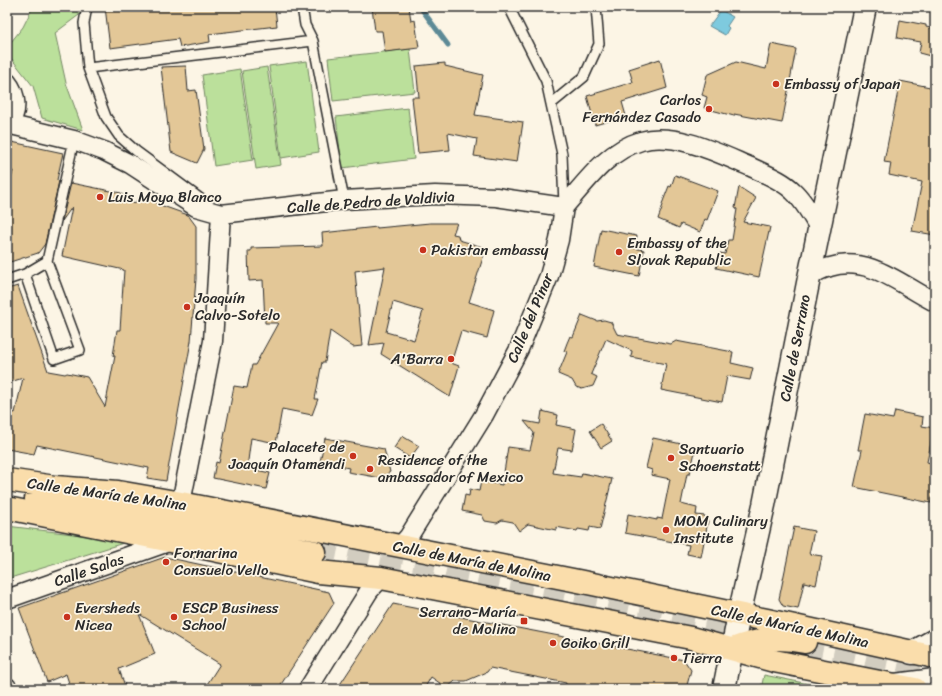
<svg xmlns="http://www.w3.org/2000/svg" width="942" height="696" font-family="Sriracha,sans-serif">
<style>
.green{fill:#bbe09b;stroke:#738663}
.water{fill:#7ecade;stroke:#5d8a96}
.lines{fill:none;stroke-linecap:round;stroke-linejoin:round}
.stream{stroke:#5d8a96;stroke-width:5}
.building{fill:#e3c797;stroke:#2b2b2b;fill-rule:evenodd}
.primary-tunnel{stroke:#d2cdc0;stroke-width:22;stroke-dasharray:22 11;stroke-linecap:butt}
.lane-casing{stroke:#2b2b2b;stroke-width:12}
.street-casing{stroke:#2b2b2b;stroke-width:21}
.secondary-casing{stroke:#2b2b2b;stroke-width:25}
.primary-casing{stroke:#2b2b2b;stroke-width:25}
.lane{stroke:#fcf5e5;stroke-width:9}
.street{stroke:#fcf5e5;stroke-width:18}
.secondary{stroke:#fcf5e5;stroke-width:22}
.primary{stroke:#faddab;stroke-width:22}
.poi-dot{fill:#c8321e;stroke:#fcf5e5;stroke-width:1.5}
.labels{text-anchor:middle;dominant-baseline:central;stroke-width:3.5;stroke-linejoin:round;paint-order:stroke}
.poi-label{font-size:15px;fill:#2b2b2b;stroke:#fcf5e5;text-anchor:start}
.street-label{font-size:15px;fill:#2b2b2b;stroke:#fcf5e5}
</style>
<rect width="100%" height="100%" fill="#fcf5e5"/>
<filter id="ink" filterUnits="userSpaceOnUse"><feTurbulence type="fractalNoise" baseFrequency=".025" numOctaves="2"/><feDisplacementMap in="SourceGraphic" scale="8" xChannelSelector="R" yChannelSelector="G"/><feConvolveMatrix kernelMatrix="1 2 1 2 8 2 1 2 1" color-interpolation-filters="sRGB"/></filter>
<g filter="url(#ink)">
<path class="green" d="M33,7H79V15L55,33L66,83L83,130L42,118L33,86L7,53V47L23,27Z
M410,49L415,92L333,101L328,58Z
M307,61L319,152L281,158L269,66Z
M267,67L281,165L256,169L242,71Z
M240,69L253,160L214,166L202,75Z
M408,108L414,159L342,168L336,117Z
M7,526L130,541L7,579Z
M764,675L834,689H761Z"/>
<path class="water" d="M721,10L733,17L727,26L729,28L725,35L709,26Z"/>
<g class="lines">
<path class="stream" d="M420,7L448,45"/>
</g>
<path class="building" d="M105,7H275L277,26L209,34L210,42L180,47L178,39L110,48Z
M372,7H409L411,21L415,20L419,48L385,52L382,31H375Z
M900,20L926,25V27L935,29L934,57L919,53L921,42L897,38Z
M771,44L796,49L782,123L734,114V116L704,108L707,97L702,95L707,75L736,62L766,69Z
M660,59L667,88L622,102L626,116L595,125L587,96L633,82L629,69Z
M445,63V66L483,75L475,115L523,122L517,162L474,156L477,139L448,133L450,150L418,153L412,97H419L416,66Z
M186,66L188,91L196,90L204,149L197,163L171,152L161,67Z
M900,81L935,88V235L912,231L922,182L889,175L891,163L884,162Z
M7,141L63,153L57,180L59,181L45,244L38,253L7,263V196L13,171L7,170Z
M675,175L718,191L707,220L705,219L700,232L681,224L679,228L658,219L663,205L662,204L669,186L671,187Z
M71,183L121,193L134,204L142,194L160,205L188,215L196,226V279L191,341L166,481L147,478L149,468L37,445L34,454L7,449V411L15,413L23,378L7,383V289L18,286L48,371L65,374L67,373L87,377L105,407L115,356H113L117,330H120L124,270L62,256L72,207L62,221Z
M739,187L756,198L743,222L770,227L759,277L716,268L720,253L725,254L728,240H732L737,209L735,208Z
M430,223H457L453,234L458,235L459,240L486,248L469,302L494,310L487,338L461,331L451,363L459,366L450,397L381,354L384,343L369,345L385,267L355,271L362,346L353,347L330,331L325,362H322L315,399H318L312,415L282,409L276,443L251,438L247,468L270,473L266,489L213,478L216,462L219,463L234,386L247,388L252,365H255L278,323H265L263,280L249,281L248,251H251V248L323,246L322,233L377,227V228ZM393,302L423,311L414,340L386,332Z
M601,229L637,236L634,248L644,250L639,276L594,267Z
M582,315L597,321L604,320L611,322L617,334L671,344L676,341L733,352L731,363L753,368L750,380L727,376L722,402L661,390L666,364L631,357L632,351L606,339L591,374L597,377L593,386L582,389L576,387L572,380L558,374L567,352L564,351L567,343L570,336L573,337Z
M542,411L558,415L556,425L576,429L572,450L558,448L553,473L581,477L582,473L612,479L600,529L590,527L589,531L578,529L577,531L556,527V530L528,524L519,531L513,522L502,520L497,523L485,521L482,515L462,511L465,495L469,496L470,489L479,491L481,481L502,485L508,447L530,450L534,433L524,421L540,424Z
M895,411L923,417L922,426L934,428L927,462L935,464V485L931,503L854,487L862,450H858L865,414L893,419Z
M601,424L612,441L601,448L590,431Z
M402,436L419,446L410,458L394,448Z
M325,438L384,449L390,472L381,478L348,472L349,468L320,462Z
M653,438L696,447L690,474H687L681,504L697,508L696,515L705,516L708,521L701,557L687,554L689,545L625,533L628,514L657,520V518L662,519L670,479L651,475L652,470L646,468Z
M794,527L814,531L809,554L822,556L816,585L804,582L798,609L783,606L779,599Z
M165,557L329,592L334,603L278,689H204L220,664L139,614L155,654L119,669L126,689H71L66,674L47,682L19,608Z
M393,604L684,660L691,670L686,689H565L566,683L490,668L487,672L466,681H455L447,688L431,677L424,689H337Z"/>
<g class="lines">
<path class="primary-tunnel" d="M315,552L935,676"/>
<g class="lane-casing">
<path id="lane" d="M87,7L84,23L88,68L106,117L119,136L136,151L209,205
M302,7L305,25L313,41
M509,7L546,81L551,104
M88,68L313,41L344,200
M564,205L562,154L551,104L584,77L599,44L596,7
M25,274L54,359L80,350L47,261
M7,280L25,274L47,261L74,140"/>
</g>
<g class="street-casing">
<path id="street" d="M7,82C17,94 19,113 8,124
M7,124L74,140L104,151L130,164L196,207L221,214L344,200L435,195L496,197L564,207
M564,207C586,182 607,151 641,141C675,131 720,154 751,167C765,174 782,180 793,191C804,201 812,216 819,228
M809,278C815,272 822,269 830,267C870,255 902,286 935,302
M181,503L213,341L221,214
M399,546L403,543L409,536L484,415L519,349L549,276L559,240L564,207
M7,599L171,541
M7,687L8,689
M308,689L369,591L381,578"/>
</g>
<g class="secondary-casing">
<path id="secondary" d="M912,653L935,640
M895,685L935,680
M724,689L739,615L764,505L809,278L865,7"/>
</g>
<g class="primary-casing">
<path id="primary" d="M7,480L55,487L118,492L181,503L578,581L767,620L935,657
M36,499L126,512L315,552
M7,508L171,541L318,572L381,578L691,638L774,661L915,689
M732,649C759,639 777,636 805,642"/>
</g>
<use href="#lane" class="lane"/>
<use href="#street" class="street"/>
<use href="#secondary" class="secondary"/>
<use href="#primary" class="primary"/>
</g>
</g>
<g class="poi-dot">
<circle cx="776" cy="84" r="4"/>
<circle cx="709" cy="109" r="4"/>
<circle cx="100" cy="197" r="4"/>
<circle cx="423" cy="250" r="4"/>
<circle cx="619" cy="252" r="4"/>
<circle cx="187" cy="307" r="4"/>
<circle cx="451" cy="359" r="4"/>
<circle cx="353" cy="456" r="4"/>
<circle cx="671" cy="458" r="4"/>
<circle cx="370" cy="469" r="4"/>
<circle cx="666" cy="530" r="4"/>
<circle cx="166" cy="562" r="4"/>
<circle cx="67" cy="617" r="4"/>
<circle cx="174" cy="617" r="4"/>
<rect x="520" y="617" width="8" height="8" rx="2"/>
<circle cx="553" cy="643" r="4"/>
<circle cx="674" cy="658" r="4"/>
</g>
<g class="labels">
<g class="poi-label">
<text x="784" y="84">Embassy of Japan</text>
<text x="701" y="100" text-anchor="end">Carlos<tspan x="701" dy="17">Fernández Casado</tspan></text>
<text x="108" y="197">Luis Moya Blanco</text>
<text x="627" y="243">Embassy of the<tspan x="627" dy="17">Slovak Republic</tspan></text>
<text x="431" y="250">Pakistan embassy</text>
<text x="195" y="298">Joaquín<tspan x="195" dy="17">Calvo-Sotelo</tspan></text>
<text x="443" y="359" text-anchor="end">A'Barra</text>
<text x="345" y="447" text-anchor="end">Palacete de<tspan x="345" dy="17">Joaquín Otamendi</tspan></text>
<text x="679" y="449">Santuario<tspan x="679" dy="17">Schoenstatt</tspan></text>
<text x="378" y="460">Residence of the<tspan x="378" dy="17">ambassador of Mexico</tspan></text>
<text x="674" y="521">MOM Culinary<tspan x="674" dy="17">Institute</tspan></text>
<text x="174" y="553">Fornarina<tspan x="174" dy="17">Consuelo Vello</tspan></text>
<text x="75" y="608">Eversheds<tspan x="75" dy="17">Nicea</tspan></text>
<text x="182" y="608">ESCP Business<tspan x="182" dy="17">School</tspan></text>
<text x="516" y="612" text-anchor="end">Serrano-María<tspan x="516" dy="17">de Molina</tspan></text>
<text x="561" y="643">Goiko Grill</text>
<text x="682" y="658">Tierra</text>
</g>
<g class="street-label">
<text transform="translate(371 202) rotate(-4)">Calle de Pedro de Valdivia</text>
<text transform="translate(530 318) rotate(-67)">Calle del Pinar</text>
<text transform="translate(795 348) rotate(-79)">Calle de Serrano</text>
<text transform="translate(107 494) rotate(8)">Calle de María de Molina</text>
<text transform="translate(472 561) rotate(11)">Calle de María de Molina</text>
<text transform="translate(89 570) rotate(-19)">Calle Salas</text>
<text transform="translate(790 626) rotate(12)">Calle de María de Molina</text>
</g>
</g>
<rect width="942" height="696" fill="none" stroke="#fcf5e5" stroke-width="24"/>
<rect x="12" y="12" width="918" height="672" fill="none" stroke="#2b2b2b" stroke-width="1.5" filter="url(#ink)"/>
</svg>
